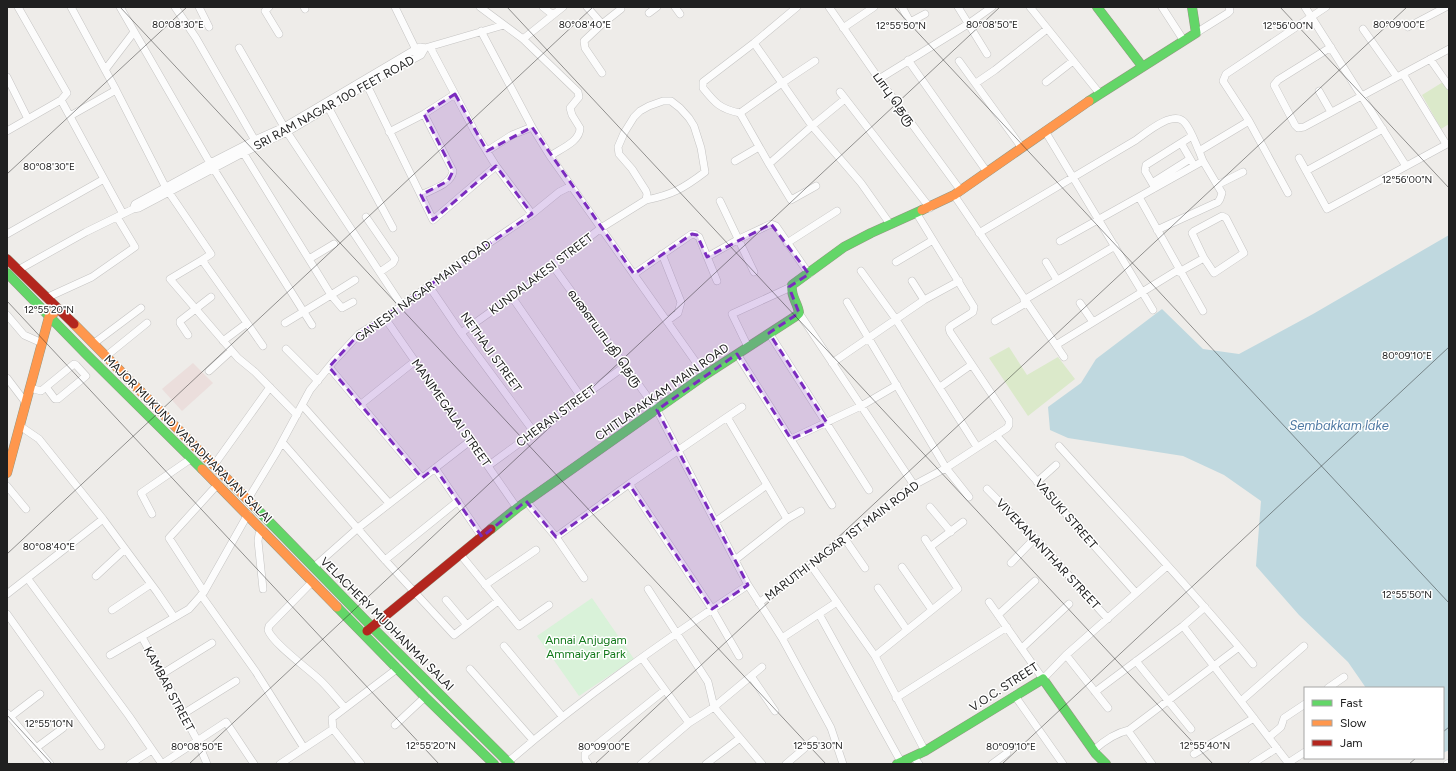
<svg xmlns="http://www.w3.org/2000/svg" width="1456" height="771" font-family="Figtree,'Noto Sans Tamil',sans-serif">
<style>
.commercial{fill:#ebdedc}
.grass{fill:#dbe9ca}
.park{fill:#d9f2d9}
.water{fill:#bfd8df}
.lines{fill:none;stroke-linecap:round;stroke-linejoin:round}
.street-casing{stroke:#c5c4c3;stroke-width:8}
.fast-casing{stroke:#959782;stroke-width:10}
.slow-casing{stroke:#959782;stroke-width:10}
.jam-casing{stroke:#959782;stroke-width:10}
.street{stroke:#fcfcfc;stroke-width:7}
.fast{stroke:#63d668;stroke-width:9}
.slow{stroke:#ff974d;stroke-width:9}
.jam{stroke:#b3261e;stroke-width:9}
.marked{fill:#7b2cbf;fill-opacity:0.2;stroke:#7b2cbf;stroke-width:3;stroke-dasharray:8 5;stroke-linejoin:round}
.ticks{fill:none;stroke:#202020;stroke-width:1;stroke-opacity:0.45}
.labels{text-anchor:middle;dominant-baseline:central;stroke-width:3;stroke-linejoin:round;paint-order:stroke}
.street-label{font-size:12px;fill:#202020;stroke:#fff}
.park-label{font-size:12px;fill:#13791b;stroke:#fff}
.water-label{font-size:13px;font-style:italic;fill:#4f79a3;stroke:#fff}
.ticks-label{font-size:10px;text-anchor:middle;fill:#202020;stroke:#fff;stroke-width:3;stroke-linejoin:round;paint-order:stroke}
</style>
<rect width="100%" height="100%" fill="#eeece9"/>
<path class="commercial" d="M193,363L213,383L182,411L162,389Z"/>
<path class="grass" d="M1443,82L1449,92V124L1441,129L1422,95Z
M1009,347L1027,375L1058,357L1075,379L1028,416L989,358Z"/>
<path class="park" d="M592,598L634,659L579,696L537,636Z"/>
<path class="water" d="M1449,235V750L1443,753V688H1366L1348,662L1299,615L1256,566L1261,501L1224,475L1183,456L1068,438L1050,430L1048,407L1081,383L1096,359L1162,309L1203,349L1239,354L1313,314Z"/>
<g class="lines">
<g class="street-casing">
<path id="street" d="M18,7L67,93L61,100
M71,7L116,90L166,188L211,254L202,260L247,323L223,341
M120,7L210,163L312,325
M175,7L196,38L257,144
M199,7L209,27
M269,7L265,11L279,34
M304,7L305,9
M395,7L417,52
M480,7L523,39L578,92L579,97L570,108L572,115L580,128C580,142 560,149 550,156
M543,7L553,15
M587,7L602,24
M675,7L680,14
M829,7L879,79L961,191
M902,7L910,22L925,14
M958,7L987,54
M1030,7L1100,94
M1162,7L1184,41
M1305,7L1406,166
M649,13L657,7
M1408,27L1446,7
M843,28L874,7
M1363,29L1397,77
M481,31L532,127L550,156L705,375
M1196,33L1228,13L1230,11L1229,7
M523,39L563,7
M754,43L812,126L861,183L890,224
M430,47L475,132L496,166L532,214
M1331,47L1278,80L1274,85L1295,125L1298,128L1304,127L1449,49
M239,48L287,132L402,306
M1430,59L1449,86
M908,60L987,172
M815,61L782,83L740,113L769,164L791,200L816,186
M959,61L1022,148
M105,70L134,32
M602,73L585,48L584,41L602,24L621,9L620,7
M1403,74L1446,144
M7,77L28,119
M879,79L968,24L992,7
M365,81L433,220L496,166
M1046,82L1073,61
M976,83L995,70L1047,29
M1319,91L1331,112
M840,92L930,208
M327,105L393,228
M740,113C720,109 715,103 703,88V82L754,43L797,7
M70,116L116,90
M7,131L61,100L123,214
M1045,131L1153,310
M389,132L424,114L455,94
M1181,143L1192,162
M241,149L331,295L285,323
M487,151L512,135L532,127
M1299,158L1327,209L1449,143
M735,161L759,147
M769,164L812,126L845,99
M1306,171L1383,129
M1152,183L1190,159
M1217,185L1243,172
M1155,188L1145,171L1146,165L1192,136
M1288,193L1249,121L1223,81L1226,74L1326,7
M421,195C431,190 452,184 453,171L424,114
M954,195L1064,357
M1139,197L1203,311
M720,201L754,272
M133,209L135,204L210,163L255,140L284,127L416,49L420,47L425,48L504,25
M1222,216L1226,218L1244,253L1214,273L1204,258L1192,233L1194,231Z
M366,217L395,259L393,263L380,272
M1157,230L1218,202L1220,199L1222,193L1203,161
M979,233L1136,140C1147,132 1174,109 1185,123C1191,130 1195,142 1199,151
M7,234L104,179
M1060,241L1203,161L1199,151L1249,121
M787,243L837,211
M662,254L681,302L678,313L667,321
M707,257L739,239L771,224L776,226L809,274
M309,259L334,244
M202,260L170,279L238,358L255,372L297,415
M896,262L933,240
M1046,262L1057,280
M553,266L657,410L748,585L782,638L831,728L843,764
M18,270L86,232L133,209L139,208L243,153L287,132L378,78L421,55L425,48
M861,271L895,318L977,447
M1179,272L1204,258
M634,274L692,234H694L699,237L717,281
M912,281L924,300
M429,286L461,333L534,432
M512,297L581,397
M46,298L92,277L135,247L117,217
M1024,300L1115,246
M353,302L342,308L331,295L355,280
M847,302L946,468L969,497
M1080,303L1093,322
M799,313L914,485
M7,315L24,335L42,343
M385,318L517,508
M995,321L1026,303
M247,323L263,346
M461,333L524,288L601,228L646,200L647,194L646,191L632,169L619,154L618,147L624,133L634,117L640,111L649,106L663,101H671L680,108L689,118L694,126L701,148L705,172C684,188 672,195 646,200
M769,333L869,490
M188,335L180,323V321L211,297
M93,344L141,308
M1056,345L1178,270
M748,347L732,314L791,287
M286,349L318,381
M737,354L832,505
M105,357L147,323
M832,363L924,300L959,281
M329,367L422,478
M209,371L231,351
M7,378L26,403
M940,387L971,365
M30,388L41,391L74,364L76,365L86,376L58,399H55L46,387
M302,405L389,503
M360,405L415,361
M727,417L742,407
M20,426L39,439L103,519L157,592L174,617
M996,435L1136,593
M791,439L861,406L897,385
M282,442L385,560L454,635L498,601
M1059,446C1124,519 1192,589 1253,664
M214,465L270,387
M488,466L625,366
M435,468L482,537
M1037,482L1056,465
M629,484L712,609L739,656
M7,486L26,509
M987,489L1035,538L1108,619
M248,499L276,453L310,390L333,362L359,334L385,318L461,262L532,214L559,192L571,186
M526,501L556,537L584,578
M930,507L951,532
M152,514L141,493L192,458
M715,522L767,485
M262,529L259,534L258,541L263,589
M556,537L629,484L727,417L787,519
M845,539L865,568
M930,547L963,522
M460,554L519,626L549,605
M385,560L458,501
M735,560L787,519L801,511
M1011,563L1035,538
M810,564L875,656L925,751
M314,567L358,528L470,441
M902,567L932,610
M96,576L125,549
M28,579L129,716L162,764
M312,582L269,626L268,630C273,644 310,670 322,682C330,690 337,699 345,708
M485,585L536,550
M878,588L907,630
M648,589L708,682L714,707L762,764
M204,592L169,538L218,484
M7,594L103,519
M201,595L256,672L304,748
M446,600L467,625
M989,602L1043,679L1066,655L1167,566
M759,603L914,485L946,468L1007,428L1009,425V420L950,332L949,328L951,326L970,314L973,312L974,307L917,214
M112,610L151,584
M7,614L101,746
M819,614L901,762
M998,615L1035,581
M1183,626L1289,764
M142,637L197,740L207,764
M782,638L837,602
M504,646L562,716
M1022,648L1069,604
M110,655L189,609L204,592L248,514
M1066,655L1108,708
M875,656L958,589L925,539
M642,658L689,723
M1136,661L1191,729
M470,669L533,740
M162,674L212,643
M751,676L775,711
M1328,688L1344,677
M1095,692L1183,626L1205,607
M1015,696L1063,764
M896,698L1007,627
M1241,701L1304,646
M7,713L50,764
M183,714L236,681
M10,717L40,694
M395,725L425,697
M1129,730V732L1152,764
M1269,737L1281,727L1284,718L1305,704
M36,748L63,728
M1094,750C1105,740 1115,733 1129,730L1239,647
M1194,754L1254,718
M914,757L919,764
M508,762C583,697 665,640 748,585
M1288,763L1305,752
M130,764L152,750
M162,764L226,722L254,764
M280,764L333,729
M361,764L333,729L332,718L398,668
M588,764L585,759V754L665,690
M641,764L689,723L714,707L762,667
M706,764L740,738
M786,764L814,740
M992,764L1007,753
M1252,764L1277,748
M1447,764L1449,763"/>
</g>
<g class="fast-casing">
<path id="fast" d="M1097,7L1142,66
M1089,101L1196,33L1192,7
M7,273L86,354L202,469
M255,507L372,627L510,764
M491,529L517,508L705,375L796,316L799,313C798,303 790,296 792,285L844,247L871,233L922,210
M337,607L425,697L494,764
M897,764L925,751L1043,679L1096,754L1106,764"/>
</g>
<g class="slow-casing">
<path id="slow" d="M922,210L954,195L1089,101
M74,324L255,507
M202,469L337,607
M7,473L49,317L54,313"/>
</g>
<g class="jam-casing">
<path id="jam" d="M7,259L74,324
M367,631L491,529"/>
</g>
<use href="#street" class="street"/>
<use href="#fast" class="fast"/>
<use href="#slow" class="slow"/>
<use href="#jam" class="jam"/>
</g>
<path class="marked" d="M455,94L487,151L532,127L634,274L692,234L697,235L707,257L771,224L809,274L789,287L799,313L769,333L827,423L791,439L737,354L657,410L748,585L712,609L629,484L556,537L526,501L482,537L435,468L422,478L329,367L359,334L532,214L496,166L433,220L421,195L448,181L453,171L424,114Z"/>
<path class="ticks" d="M120,7L826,764M507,7L1213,764M894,7L1449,603M1280,7L1449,188M7,174L187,7M7,301L439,764M7,554L593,7M7,715L52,764M1443,732L1449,727M189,764L1000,7M595,764L1407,7M1002,764L1449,347M1409,764L1416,758"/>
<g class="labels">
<g class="street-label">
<text transform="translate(894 99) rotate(54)">பாபு தெரு</text>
<text transform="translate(334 103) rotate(-29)">SRI RAM NAGAR 100 FEET ROAD</text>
<text transform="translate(541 274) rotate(-37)">KUNDALAKESI STREET</text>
<text transform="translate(423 291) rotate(-36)">GANESH NAGAR MAIN ROAD</text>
<text transform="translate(605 338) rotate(54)">வளையாபதி தெரு</text>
<text transform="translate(491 352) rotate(54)">NETHAJI STREET</text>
<text transform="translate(662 392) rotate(-35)">CHITLAPAKKAM MAIN ROAD</text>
<text transform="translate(451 413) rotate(55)">MANIMEGALAI STREET</text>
<text transform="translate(556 416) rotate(-36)">CHERAN STREET</text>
<text transform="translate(188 439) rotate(45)">MAJOR MUKUND VARADHARAJAN SALAI</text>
<text transform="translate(1066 514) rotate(49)">VASUKI STREET</text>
<text transform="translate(842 541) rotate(-37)">MARUTHI NAGAR 1ST MAIN ROAD</text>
<text transform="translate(1048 554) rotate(47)">VIVEKANANTHAR STREET</text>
<text transform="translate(387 624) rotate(45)">VELACHERY MUDHANMAI SALAI</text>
<text transform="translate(1004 687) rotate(-33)">V.O.C. STREET</text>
<text transform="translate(169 689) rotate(62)">KAMBAR STREET</text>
</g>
<g class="park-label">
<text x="586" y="640">Annai Anjugam<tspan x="586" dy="14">Ammaiyar Park</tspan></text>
</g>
<g class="water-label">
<text x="1339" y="425">Sembakkam lake</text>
</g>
</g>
<g class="ticks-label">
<text x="178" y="28">80°08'30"E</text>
<text x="585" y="28">80°08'40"E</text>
<text x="992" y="28">80°08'50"E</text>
<text x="1399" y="28">80°09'00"E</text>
<text x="901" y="29">12°55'50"N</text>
<text x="1288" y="29">12°56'00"N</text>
<text x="49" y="170">80°08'30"E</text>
<text x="1407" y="183">12°56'00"N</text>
<text x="49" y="313">12°55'20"N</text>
<text x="1407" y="359">80°09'10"E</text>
<text x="49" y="550">80°08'40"E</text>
<text x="1407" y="598">12°55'50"N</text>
<text x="49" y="727">12°55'10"N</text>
<text x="431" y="749">12°55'20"N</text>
<text x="818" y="749">12°55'30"N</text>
<text x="1205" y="749">12°55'40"N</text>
<text x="197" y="750">80°08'50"E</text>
<text x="604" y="750">80°09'00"E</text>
<text x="1011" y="750">80°09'10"E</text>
</g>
<rect width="1456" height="771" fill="none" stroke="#202020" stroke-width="16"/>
<rect x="1304" y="687" width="140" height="72" fill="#ffffff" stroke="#a6a6a6"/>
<rect x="1312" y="700" width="20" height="6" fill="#63d668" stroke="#a6a6a6"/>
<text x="1340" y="707" font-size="12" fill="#202020">Fast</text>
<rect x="1312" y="720" width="20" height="6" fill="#ff974d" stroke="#a6a6a6"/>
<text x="1340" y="727" font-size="12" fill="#202020">Slow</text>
<rect x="1312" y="740" width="20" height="6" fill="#b3261e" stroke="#a6a6a6"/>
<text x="1340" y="747" font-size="12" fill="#202020">Jam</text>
</svg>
